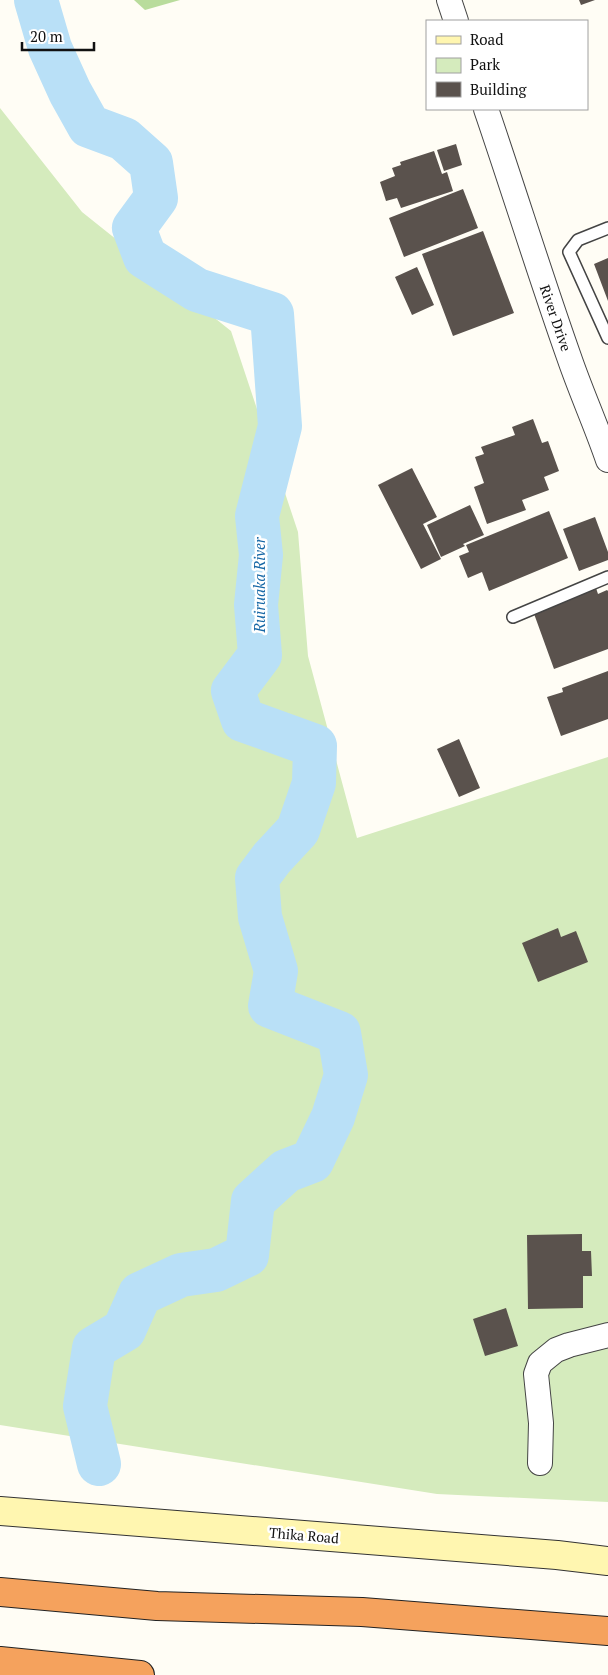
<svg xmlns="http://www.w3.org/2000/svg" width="608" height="1675" font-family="'PT Serif',serif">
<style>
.green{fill:#d5ebbd}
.forest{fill:#b9dc9c}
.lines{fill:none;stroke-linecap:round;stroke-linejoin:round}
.river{stroke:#b9e0f7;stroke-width:44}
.building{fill:#5a524d}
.lane-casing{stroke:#444;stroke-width:14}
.street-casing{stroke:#444;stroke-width:26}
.secondary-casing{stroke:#333;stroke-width:30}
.highway-casing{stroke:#222;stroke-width:30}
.lane{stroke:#fff;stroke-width:11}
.street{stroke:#fff;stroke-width:24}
.secondary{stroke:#fff6b0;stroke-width:28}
.highway{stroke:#f5a25d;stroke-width:28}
.labels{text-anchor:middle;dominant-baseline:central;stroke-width:5;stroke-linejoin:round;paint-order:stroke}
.street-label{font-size:14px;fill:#111;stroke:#fff}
.water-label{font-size:15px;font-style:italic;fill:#1768a6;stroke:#fff}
</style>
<rect width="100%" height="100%" fill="#fffdf5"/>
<path class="green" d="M0,108L82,212L231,331L298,532L308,656L357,838L608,757V1502L437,1494L0,1425Z"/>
<path class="forest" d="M134,0H180L145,10Z"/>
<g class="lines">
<path class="river" d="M36,0L50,48L70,92L89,126L124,139L151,163L156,198L134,228L145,257L197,290L272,314L280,426L257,516L261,555L256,605L260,655L233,691L243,720L315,746L314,783L298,830L272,858L257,878L260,917L276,971L270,1006L339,1033L346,1075L333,1117L312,1161L286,1171L253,1201L247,1255L216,1270L181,1275L140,1294L124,1330L94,1348L85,1406L99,1464"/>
</g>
<path class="building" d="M579,0H595L581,5Z
M456,144L462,165L444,171L437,150Z
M434,151L442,174L447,172L453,191L401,208L397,198L386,201L380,182L395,176L392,168L401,165L400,162Z
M463,189L478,228L404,257L389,218Z
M483,231L514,313L453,336L422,254Z
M608,258V301L594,264Z
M417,267L434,305L412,315L395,277Z
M533,419L542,443L548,441L559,471L544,477L549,490L522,500L526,510L487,524L474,487L484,483L475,457L484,454L481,447L515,435L512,427Z
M412,468L437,517L423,524L441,559L421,569L378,485Z
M470,505L484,535L463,544L465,546L441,557L427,525Z
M549,511L568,558L489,591L482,572L468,578L459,556L469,552L466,545Z
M595,517L608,552V560L579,571L563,529Z
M596,588L598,594L607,590L608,591V649L554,669L533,611Z
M608,671V719L561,736L547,697L563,692L562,688Z
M459,739L480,788L459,797L437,749Z
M558,928L561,937L576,931L588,962L538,982L522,943Z
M582,1234V1251H591L592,1276H583V1308L528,1309L527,1235Z
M506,1308L518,1346L485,1356L473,1319Z"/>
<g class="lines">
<g class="lane-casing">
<path id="lane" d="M608,228L578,240L569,252L608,338
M513,617L608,577"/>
</g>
<g class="street-casing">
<path id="street" d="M449,0L456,21
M486,109C514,191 540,275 569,357C581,392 596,425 608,460
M540,1463L541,1423L536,1374L540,1363L556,1350L569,1345L608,1335"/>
</g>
<g class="secondary-casing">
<path id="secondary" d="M0,1511L557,1555L608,1561"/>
</g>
<g class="highway-casing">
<path id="highway" d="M0,1592L157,1606L362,1612L608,1631
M0,1661L140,1675"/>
</g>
<use href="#lane" class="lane"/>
<use href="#street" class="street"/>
<use href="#secondary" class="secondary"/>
<use href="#highway" class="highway"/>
</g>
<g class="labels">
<g class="street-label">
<text transform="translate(556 318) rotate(71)">River Drive</text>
<text transform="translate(304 1535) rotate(5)">Thika Road</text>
</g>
<g class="water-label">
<text transform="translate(259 585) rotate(-90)">Ruiruaka River</text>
</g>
</g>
<rect x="426" y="20" width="162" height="90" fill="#ffffff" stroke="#a0a0a0"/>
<rect x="436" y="36" width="25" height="8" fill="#fff6b0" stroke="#a0a0a0"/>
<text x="470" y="45" font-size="15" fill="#111111">Road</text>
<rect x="436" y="58" width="25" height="15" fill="#d5ebbd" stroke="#a0a0a0"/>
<text x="470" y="70" font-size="15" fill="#111111">Park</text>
<rect x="436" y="82" width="25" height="15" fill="#5a524d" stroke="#a0a0a0"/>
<text x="470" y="95" font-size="15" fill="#111111">Building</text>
<path d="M22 42v8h72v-8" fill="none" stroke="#111111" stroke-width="2.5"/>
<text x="30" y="42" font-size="15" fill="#111111" stroke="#ffffff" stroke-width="4" paint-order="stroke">20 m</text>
</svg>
